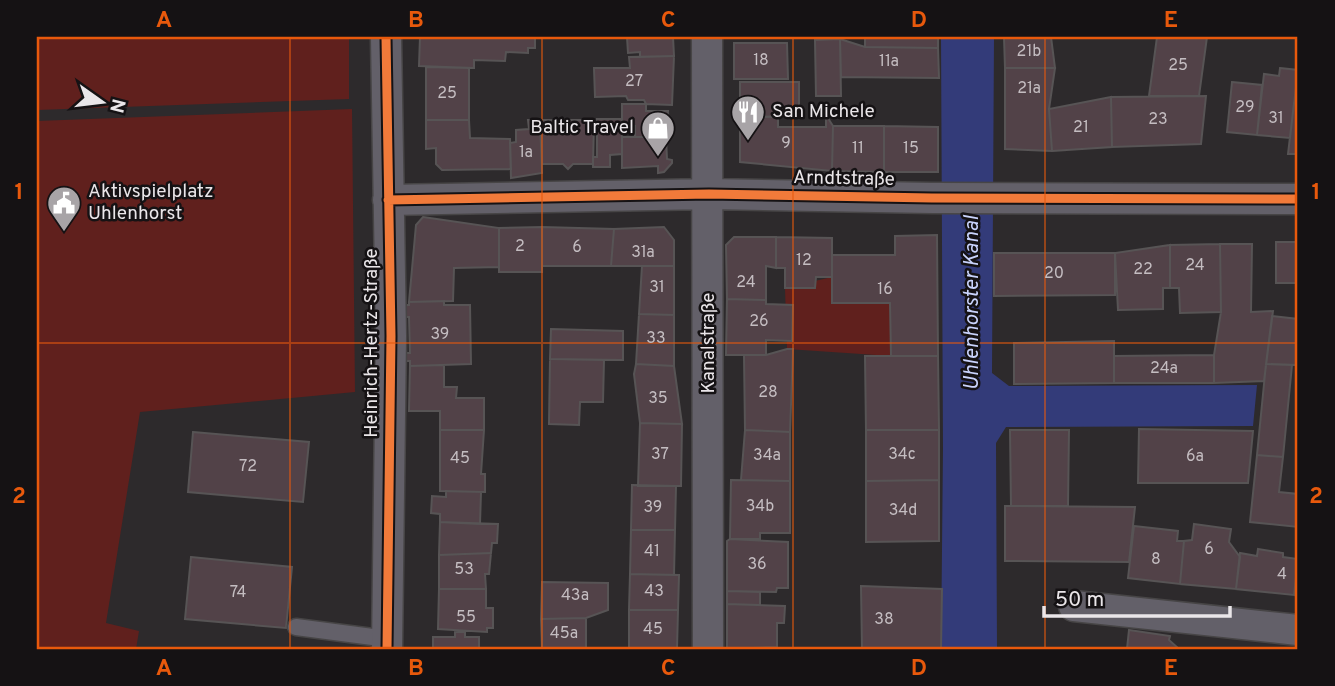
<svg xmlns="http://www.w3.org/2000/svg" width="1335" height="686" font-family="Overpass,sans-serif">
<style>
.green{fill:#60201d}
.water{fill:#333b79}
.building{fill:#524248;stroke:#575455;stroke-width:2}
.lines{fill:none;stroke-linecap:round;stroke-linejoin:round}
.lane-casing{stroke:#474546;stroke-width:19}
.street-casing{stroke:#474546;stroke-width:33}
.lane{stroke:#636069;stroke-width:16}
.street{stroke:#636069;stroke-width:30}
.cycleway-casing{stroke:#151214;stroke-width:13}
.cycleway{stroke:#f17a3a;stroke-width:9}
.grid{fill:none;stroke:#e8590c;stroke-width:2;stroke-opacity:0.55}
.labels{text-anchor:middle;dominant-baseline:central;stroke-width:5;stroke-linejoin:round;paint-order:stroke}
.number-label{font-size:16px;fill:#c4bdc1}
.poi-label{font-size:19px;fill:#eae6e9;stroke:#151214;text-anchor:start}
.street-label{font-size:19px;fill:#eae6e9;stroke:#151214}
.water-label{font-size:21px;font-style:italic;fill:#c9d3fc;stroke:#151214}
.neatline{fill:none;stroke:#e8590c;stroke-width:2.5}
.grid-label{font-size:23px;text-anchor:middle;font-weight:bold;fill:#e8590c}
</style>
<rect width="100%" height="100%" fill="#2d2a2c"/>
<path class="green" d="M37,37H349V99L37,110Z
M352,109L355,392L140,412L106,623L139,631L136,649H37V121Z
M832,277V303H890L891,356L787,349L785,288Z"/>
<path class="water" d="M941,37H994L992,373L1009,386L1257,385L1253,426L1006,427L996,443L997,649H941L943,448Z"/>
<path class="building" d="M420,37H535V48H528V53L506,52L505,61L474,60V68L419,66Z
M627,37H673L674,56L640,57V52L628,53Z
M726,37H779V38H726Z
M865,37H938V48L865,47Z
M1004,37H1051L1055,68H1005Z
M1157,37H1207L1199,96H1149Z
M840,39L865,47L938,48L939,78L841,77Z
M840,39L841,96H816L815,40Z
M734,43H787L788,79H734Z
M674,56L672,105L646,104L644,100H628L626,96L595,97L594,68H630L629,57Z
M426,67L469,68V120H426Z
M1005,68H1055L1049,109L1052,151L1005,149Z
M1280,68L1298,70L1290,138L1257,135L1264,74L1279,76Z
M740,82H799V116L740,117Z
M1232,82L1262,85L1257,135L1227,132Z
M1206,96L1201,144L1112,147L1111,97Z
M1111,97L1112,147L1052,151L1049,109Z
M1294,103H1298V154H1288Z
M622,104H646V111H668L666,137H635V126H622Z
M826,115L833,126L832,171L740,162V117H778V127H826Z
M597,119H622V154L610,155V167H593V157H597Z
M426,120H469L470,138L510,139L511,169L442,170L436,164V148L426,149Z
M528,120H540L542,173L511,178L510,143L516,142V130L529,129Z
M540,120H594L593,164H573L568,169L563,164H542Z
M833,126H884V172L832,171Z
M884,126L938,127V172H884Z
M622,137H666L667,159L672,160V163L664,172L658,173V166L622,168Z
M423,217L499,228V267L454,268L453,301L409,302L416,225Z
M542,227V272H499V228Z
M542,227L614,229L611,266H542Z
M664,227L674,240V266H611L614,229Z
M937,235L938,356H891L890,303H832V255H895V236Z
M734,237H776V268L766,266V300L727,299L726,245Z
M776,237L832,238V277H816L815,288H785V268H776Z
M1276,242H1298V283H1276Z
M1220,244L1221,312L1180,313L1179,288H1170V245Z
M1220,244H1252L1251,312L1273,311L1264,381L1214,383V355L1221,312Z
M1170,245V288H1163V309L1118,310L1115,253Z
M994,253H1115V295L994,296Z
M642,266H674V315L639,314Z
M727,299L766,300V304L793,305L792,341L766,340V355H726Z
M444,301V305H470L471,364L410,366V361H405V353H410L409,317H404V305H409V302Z
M639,314L674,315V366L636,364Z
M1272,316L1298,319V365L1266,364Z
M551,329L623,331V360L550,359Z
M1114,341V383L1014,384V343Z
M787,349H793L790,432L745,430L744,355H766Z
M1214,355V383H1114V356Z
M865,356H938L939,430H866Z
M550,359L604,360L603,402H580L579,425L549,424Z
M636,364L674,366L682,424L640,423L634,374Z
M1266,364L1292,365L1283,457L1257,455Z
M444,365V387H457L456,398H484V430H440V411H409L410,366Z
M640,423L682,424L681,486H638Z
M1139,429L1253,431L1248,483H1138Z
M440,430H484L481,474H485V492L440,491Z
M745,430L790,432V481L741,480Z
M866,430H939V480L866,481Z
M1010,430H1069L1068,506H1011Z
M193,432L309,442L303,502L188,492Z
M1257,455L1283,457L1279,492L1298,494V527L1250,522Z
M731,480L790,481V533H760V539H730Z
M939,480V541L866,542V481Z
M632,485L676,486L675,530H631Z
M446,491L481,492L480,524L440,522V514L431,513L432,496L446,497Z
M1005,506L1135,507L1129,562L1005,561Z
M440,522L498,524L497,543H492L491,553L439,555Z
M1194,524L1231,529L1229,542L1240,557L1236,589L1180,584L1184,541L1192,540Z
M1134,526L1178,531L1177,541H1184L1180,584L1128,578Z
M631,530H675L674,575L630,574Z
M730,539L788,542V588H777L776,592L727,591V541Z
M1258,549L1283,553V557L1298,559L1294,595L1236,589L1240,553L1257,556Z
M491,553L489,574H485L486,589H439V555Z
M191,557L292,567L286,628L185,619Z
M1298,561V596L1294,595Z
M630,574L679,575L678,610H629Z
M542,582L608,583V610L586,618L541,619Z
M861,586L942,589L941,649H862Z
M439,589H486V608H493V628H487V632L438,629Z
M727,591L760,592V605L727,604Z
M727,604L785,606L784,623H777V647L727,649Z
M629,610H678L677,649H629Z
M586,618V649H542L541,619Z
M1129,630L1170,636L1169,640L1179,649H1127Z
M455,632H465V637H479V649H433V637H455Z"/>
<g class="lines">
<g class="lane-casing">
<path id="lane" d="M296,627L388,639"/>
</g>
<g class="street-casing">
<path id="street" d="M386,37L391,336L387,649
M707,37L708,649
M388,200L709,194L932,198L1298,199
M1074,606L1298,630"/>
</g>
<use href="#lane" class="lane"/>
<use href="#street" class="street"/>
<g class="cycleway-casing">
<path id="cycleway" d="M386,37L391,336L387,649
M388,200L709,194L932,198L1298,199"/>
</g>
<use href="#cycleway" class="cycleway"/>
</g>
<path class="grid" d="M290,37V649M542,37V649M793,37V649M1045,37V649M37,343H1298"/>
<defs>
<g id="restaurant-pin" transform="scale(1.75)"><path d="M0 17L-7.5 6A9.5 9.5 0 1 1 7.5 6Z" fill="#a8a4a7" stroke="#151214"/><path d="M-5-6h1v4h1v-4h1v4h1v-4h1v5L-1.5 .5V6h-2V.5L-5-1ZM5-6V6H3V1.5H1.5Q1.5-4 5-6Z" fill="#fff"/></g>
<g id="shop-pin" transform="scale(1.75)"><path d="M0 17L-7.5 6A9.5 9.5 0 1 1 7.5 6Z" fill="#a8a4a7" stroke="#151214"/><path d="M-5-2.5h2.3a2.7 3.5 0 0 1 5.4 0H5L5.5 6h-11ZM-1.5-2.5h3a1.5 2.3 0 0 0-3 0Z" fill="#fff"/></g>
<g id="civic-pin" transform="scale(1.75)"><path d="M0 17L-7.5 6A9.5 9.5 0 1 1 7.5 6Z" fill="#a8a4a7" stroke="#151214"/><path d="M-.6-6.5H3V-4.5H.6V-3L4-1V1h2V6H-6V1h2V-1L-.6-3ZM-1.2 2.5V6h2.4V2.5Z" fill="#fff"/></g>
</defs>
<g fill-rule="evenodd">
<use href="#restaurant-pin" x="748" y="112"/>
<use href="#shop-pin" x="658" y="128"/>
<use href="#civic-pin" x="64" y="203"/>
</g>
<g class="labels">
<g class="number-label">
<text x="1029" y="52">21b</text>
<text x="761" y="61">18</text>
<text x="889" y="62">11a</text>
<text x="1178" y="66">25</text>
<text x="634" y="82">27</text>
<text x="1029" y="89">21a</text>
<text x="447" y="94">25</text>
<text x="1245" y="108">29</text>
<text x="1276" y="119">31</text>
<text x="1158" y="120">23</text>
<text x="1081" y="128">21</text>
<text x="786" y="144">9</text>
<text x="858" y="149">11</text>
<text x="911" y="149">15</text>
<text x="526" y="153">1a</text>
<text x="520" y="247">2</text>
<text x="577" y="248">6</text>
<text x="643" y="253">31a</text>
<text x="804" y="261">12</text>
<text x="1195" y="266">24</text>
<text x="1143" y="270">22</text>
<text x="1054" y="274">20</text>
<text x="746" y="283">24</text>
<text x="657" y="288">31</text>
<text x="885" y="290">16</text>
<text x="759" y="322">26</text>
<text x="440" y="335">39</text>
<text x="656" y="339">33</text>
<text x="1164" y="369">24a</text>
<text x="768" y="393">28</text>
<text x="658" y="399">35</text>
<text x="660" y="455">37</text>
<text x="902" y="455">34c</text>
<text x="767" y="456">34a</text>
<text x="1195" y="457">6a</text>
<text x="460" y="459">45</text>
<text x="248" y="467">72</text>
<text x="760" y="507">34b</text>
<text x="653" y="508">39</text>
<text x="903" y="511">34d</text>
<text x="1209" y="550">6</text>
<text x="652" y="552">41</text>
<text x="1156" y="560">8</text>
<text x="757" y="565">36</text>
<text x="464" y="570">53</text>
<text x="1282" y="575">4</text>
<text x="654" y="592">43</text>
<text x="238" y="593">74</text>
<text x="575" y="596">43a</text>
<text x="466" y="618">55</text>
<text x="884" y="620">38</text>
<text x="653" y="630">45</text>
<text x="564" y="634">45a</text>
</g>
<g class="poi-label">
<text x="772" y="112">San Michele</text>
<text x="634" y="128" text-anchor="end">Baltic Travel</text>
<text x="88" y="192">Aktivspielplatz<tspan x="88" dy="22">Uhlenhorst</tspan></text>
</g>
<g class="street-label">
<text transform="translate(844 179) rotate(1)">Arndtstraße</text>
<text transform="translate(372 343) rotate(-90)">Heinrich-Hertz-Straße</text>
<text transform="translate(709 343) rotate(-90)">Kanalstraße</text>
</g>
<g class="water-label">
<text transform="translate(972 303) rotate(-90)">Uhlenhorster Kanal</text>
</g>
</g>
<rect width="1335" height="686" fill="none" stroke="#151214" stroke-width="77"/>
<g transform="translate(102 102) rotate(104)" stroke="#151214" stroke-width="5" paint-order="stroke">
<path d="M0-5L12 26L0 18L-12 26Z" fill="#eae6e9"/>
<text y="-10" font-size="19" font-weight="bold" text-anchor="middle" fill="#eae6e9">N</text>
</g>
<path d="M1044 606v10h186v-10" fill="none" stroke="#eae6e9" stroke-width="3.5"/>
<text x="1055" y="606" font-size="21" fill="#eae6e9" stroke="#151214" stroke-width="5" paint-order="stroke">50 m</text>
<rect x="38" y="38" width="1258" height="610" class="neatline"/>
<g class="grid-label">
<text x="164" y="27">A</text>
<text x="416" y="27">B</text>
<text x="668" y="27">C</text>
<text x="919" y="27">D</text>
<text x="1171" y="27">E</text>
<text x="19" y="199">1</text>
<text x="1316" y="199">1</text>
<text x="19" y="503">2</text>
<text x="1316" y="503">2</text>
<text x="164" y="675">A</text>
<text x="416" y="675">B</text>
<text x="668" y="675">C</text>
<text x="919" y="675">D</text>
<text x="1171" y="675">E</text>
</g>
</svg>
